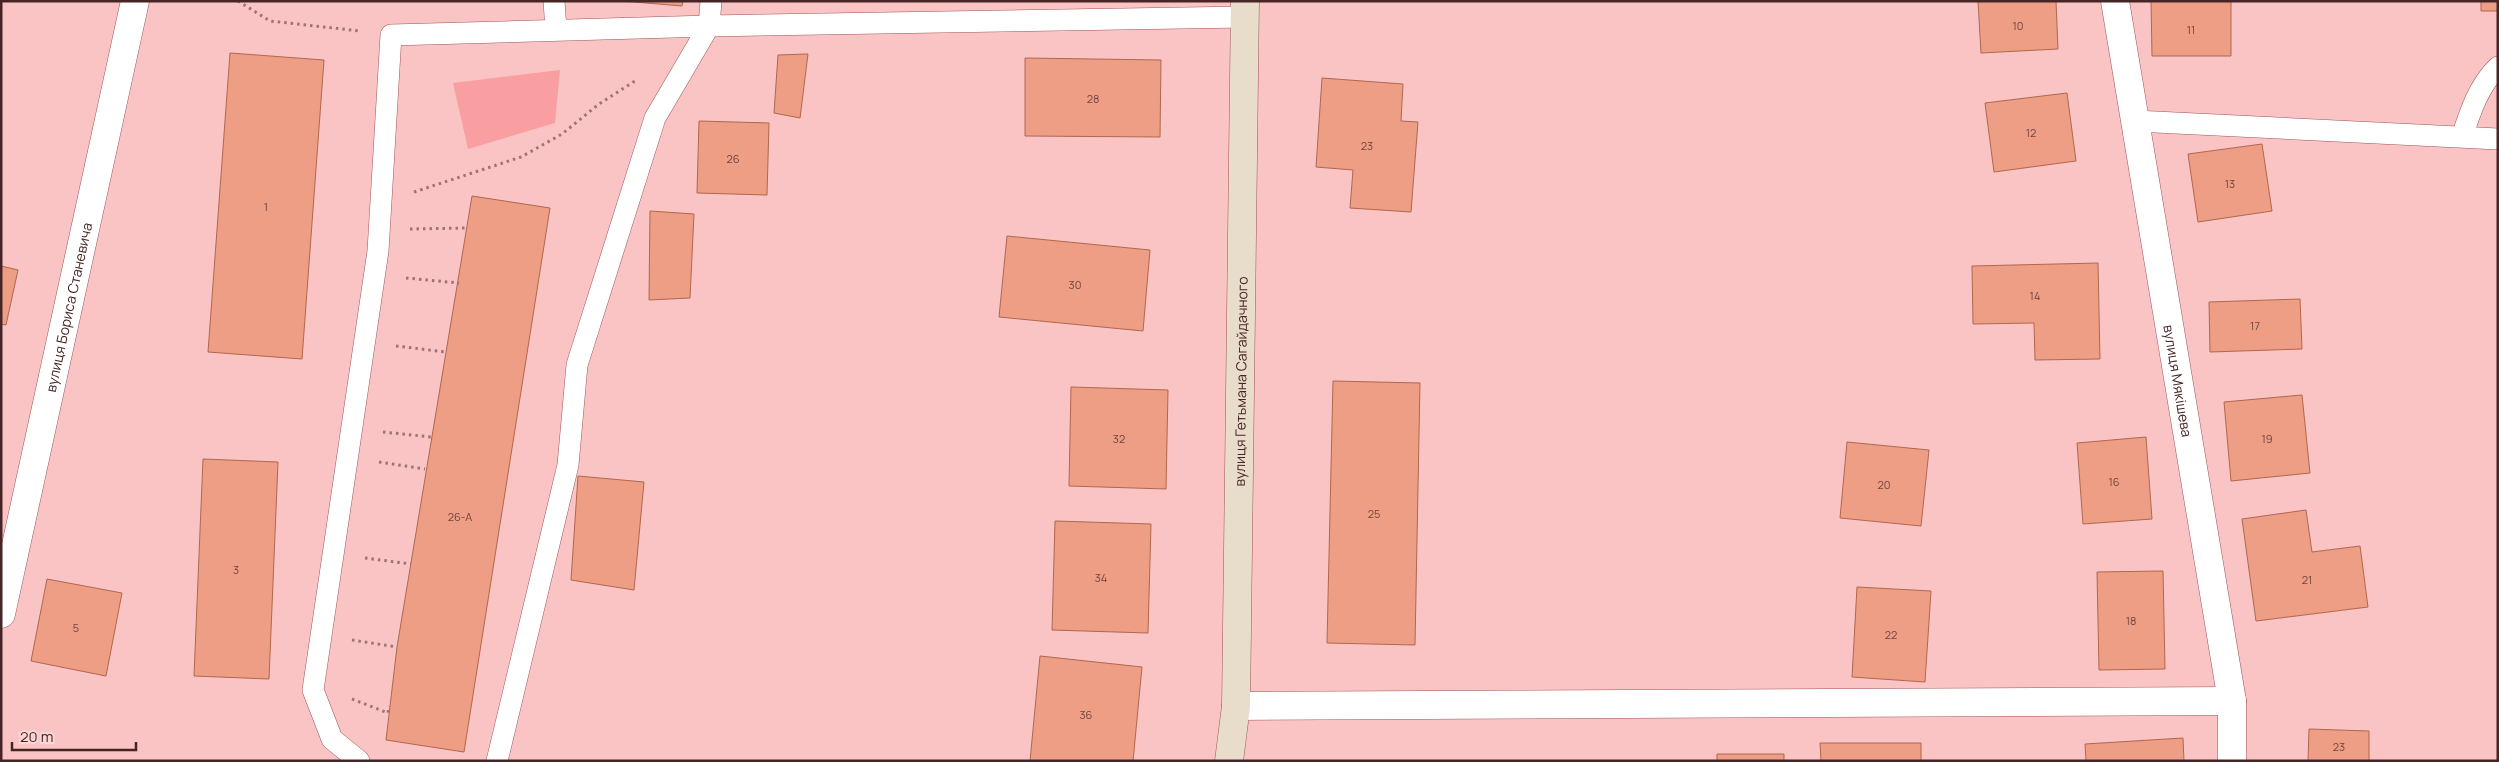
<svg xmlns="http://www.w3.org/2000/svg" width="2499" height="762" font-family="Manrope,sans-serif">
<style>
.green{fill:#fa9fa1}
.building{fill:#ed9e85;stroke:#b1674f}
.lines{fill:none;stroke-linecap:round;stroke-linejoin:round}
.service-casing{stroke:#a15457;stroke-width:22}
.minor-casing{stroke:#a15457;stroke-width:29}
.secondary-casing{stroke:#a15457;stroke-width:29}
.path{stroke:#9f7373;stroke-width:3;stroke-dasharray:2.5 4;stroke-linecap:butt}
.service{stroke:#fff;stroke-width:21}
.minor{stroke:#fff;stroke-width:28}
.secondary{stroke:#e8ddca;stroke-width:28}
.labels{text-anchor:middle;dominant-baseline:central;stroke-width:5;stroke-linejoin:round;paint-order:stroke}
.number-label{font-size:11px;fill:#70433e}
.street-label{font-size:14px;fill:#472526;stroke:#fad6d6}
</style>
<rect width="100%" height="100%" fill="#f9c4c3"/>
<path class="green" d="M560,70L555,123L468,149L453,83Z"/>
<path class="building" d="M622,1H683L682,6Z
M1978,1H2056L2058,49L1981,53Z
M2151,1H2231V56H2152Z
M2481,1H2498V11H2481Z
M230,53L324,60L302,359L208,352Z
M808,54L800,118L774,113L778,55Z
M1025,58L1161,60L1160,137L1025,136Z
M1322,78L1403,84L1401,121L1418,122L1411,212L1350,208L1353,170L1316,167Z
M2067,93L2076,161L1994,172L1985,103Z
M699,121L769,123L767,195L697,193Z
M2262,144L2272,211L2198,222L2188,154Z
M472,196L550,208L464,752L386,740L397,647Z
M650,211L694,214L690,298L649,300Z
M1007,236L1150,250L1143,331L999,317Z
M2098,263L2100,359L2035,360L2034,323L1973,324L1972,266Z
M1,266L18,270L6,325L1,324Z
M2300,299L2302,349L2210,352L2209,302Z
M1333,381L1420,383L1415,645L1327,643Z
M1071,387L1168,390L1166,489L1069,486Z
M2302,395L2310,473L2231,481L2224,402Z
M2146,437L2152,519L2083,524L2077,443Z
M1847,442L1929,450L1921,526L1840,518Z
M203,459L278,462L269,679L194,676Z
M578,476L644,482L634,590L571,580Z
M2306,510L2312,552L2360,546L2368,607L2256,621L2242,519Z
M1055,521L1151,524L1148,633L1052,630Z
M2163,571L2165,669L2099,670L2097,572Z
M47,579L122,593L106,676L31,661Z
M1857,587L1931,591L1925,682L1852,677Z
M1040,656L1142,667L1133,761H1030Z
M2309,729L2369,731V761H2308Z
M2183,738L2184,761H2086L2085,744Z
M1820,743H1921V761H1821Z
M1717,754H1784V761H1717Z"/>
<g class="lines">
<g class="service-casing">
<path id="service" d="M554,1L556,30
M2135,121L2498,139
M2462,137C2470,112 2479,85 2498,67
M359,761L332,739L313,690L378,251L391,35L709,26L711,1
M497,761L568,465L577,365L655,118L709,26L1244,17"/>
</g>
<g class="minor-casing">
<g id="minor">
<path id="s1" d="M2115,1L2232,701V761"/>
<path id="s2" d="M1,614L135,1"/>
<path d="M1236,706L2232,701"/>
</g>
</g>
<g class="secondary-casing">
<g id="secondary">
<path id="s3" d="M1229,761L1236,706L1245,1"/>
</g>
</g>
<path class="path" d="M238,1L270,21L360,31
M414,192L521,157L562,134L599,104L638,79
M410,229L467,228
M406,278L459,283
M396,346L446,352
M383,432L431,437
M379,462L425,469
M365,558L411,564
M352,640L397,647
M352,699L388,713L389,706"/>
<use href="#service" class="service"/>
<use href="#minor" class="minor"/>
<use href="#secondary" class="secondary"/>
</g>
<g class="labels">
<g class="number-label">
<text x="2018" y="25">10</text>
<text x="2191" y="29">11</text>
<text x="1093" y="98">28</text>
<text x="2031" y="132">12</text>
<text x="1367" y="145">23</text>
<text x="733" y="158">26</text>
<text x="2230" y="183">13</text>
<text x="266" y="206">1</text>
<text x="1075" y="284">30</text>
<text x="2035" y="295">14</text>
<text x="2255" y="325">17</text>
<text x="1119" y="438">32</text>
<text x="2267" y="438">19</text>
<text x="2114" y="481">16</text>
<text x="1884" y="484">20</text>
<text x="1374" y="513">25</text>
<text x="460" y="516">26-А</text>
<text x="236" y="569">3</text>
<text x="1101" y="577">34</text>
<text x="2307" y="579">21</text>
<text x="2131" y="620">18</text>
<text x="76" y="627">5</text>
<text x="1891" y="634">22</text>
<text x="1086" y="714">36</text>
<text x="2339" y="746">23</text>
</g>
<g class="street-label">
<text stroke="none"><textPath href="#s2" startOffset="314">вулиця Бориса Станевича</textPath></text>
<text stroke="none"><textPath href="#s3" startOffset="380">вулиця Гетьмана Сагайдачного</textPath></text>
<text stroke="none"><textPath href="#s1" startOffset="385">вулиця Мякішева</textPath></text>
</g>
</g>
<rect width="2499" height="762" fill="none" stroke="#472526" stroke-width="5"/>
<path d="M12 742v8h124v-8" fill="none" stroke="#472526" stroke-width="2.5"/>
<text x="20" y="742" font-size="15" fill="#472526" stroke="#fad6d6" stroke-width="4" paint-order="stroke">20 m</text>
</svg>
